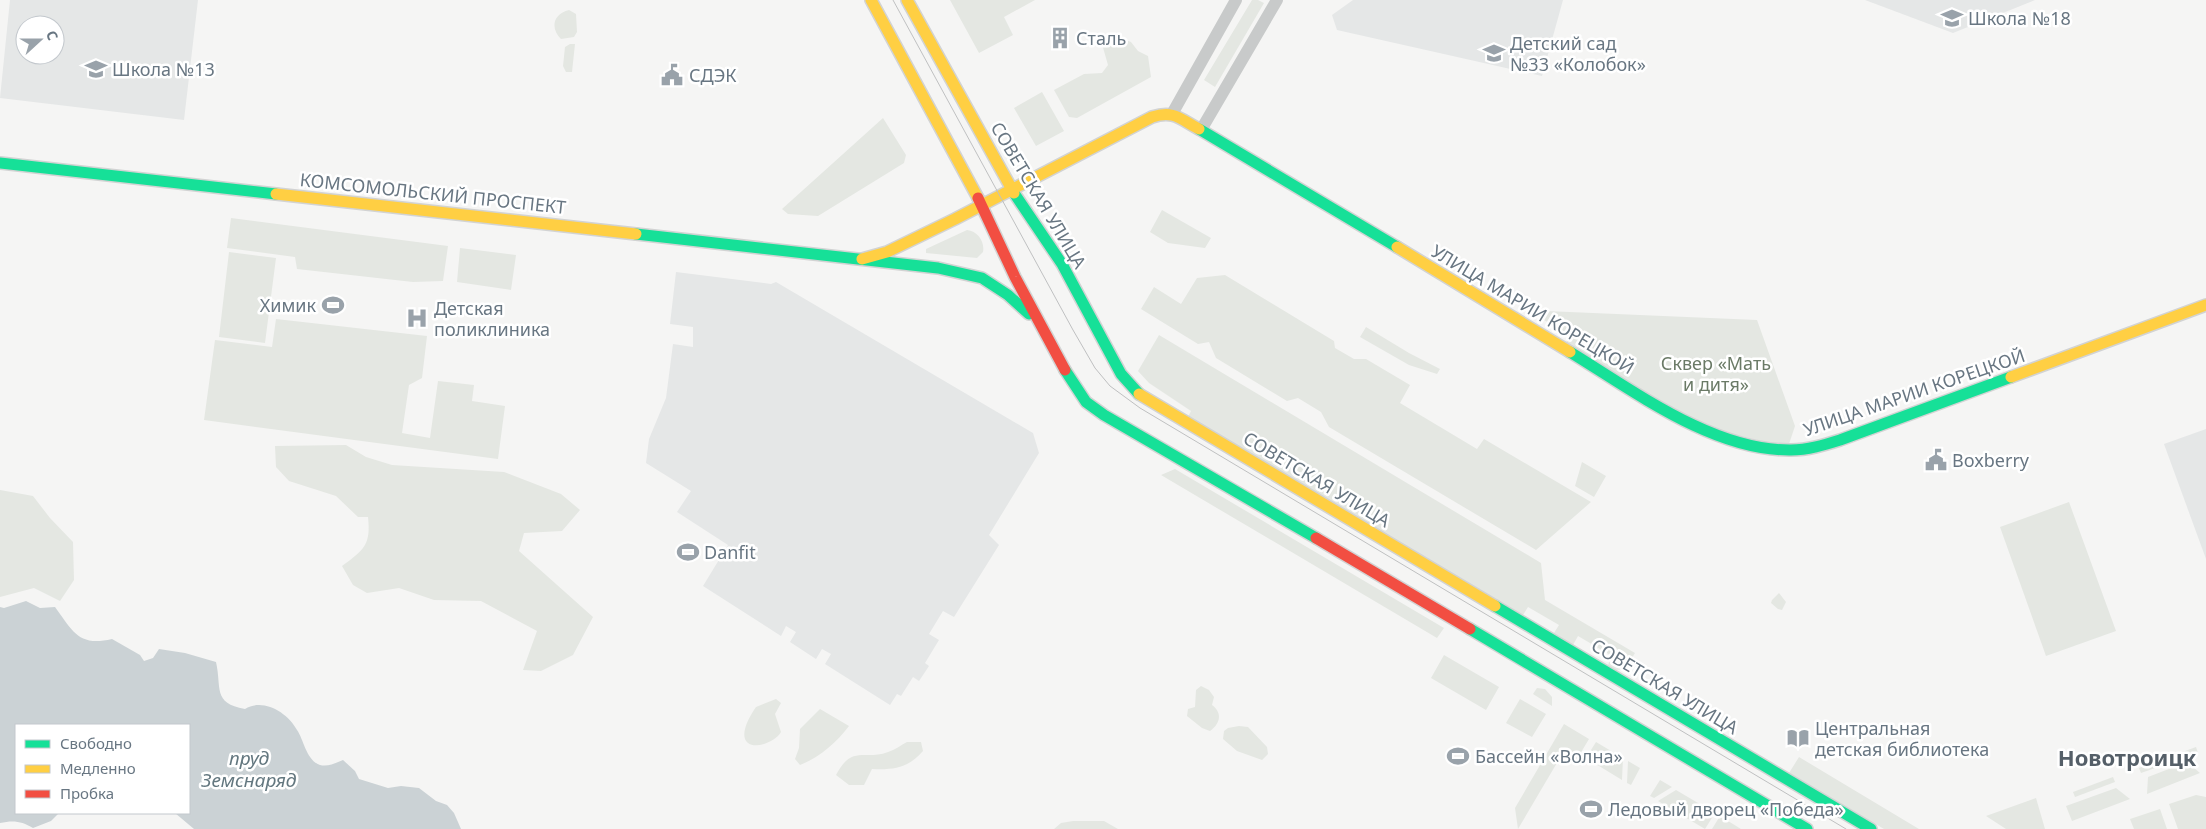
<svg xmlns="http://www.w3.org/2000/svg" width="2206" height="829" font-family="'Noto Sans',sans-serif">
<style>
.built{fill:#e5e7e7;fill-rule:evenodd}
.green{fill:#e4e7e2}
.water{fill:#cbd2d5}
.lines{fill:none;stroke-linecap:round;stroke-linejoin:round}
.fast-casing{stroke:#d2d3d3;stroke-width:14}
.slow-casing{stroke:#d2d3d3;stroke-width:14}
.jam-casing{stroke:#d2d3d3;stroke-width:14}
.street{stroke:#c8caca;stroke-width:12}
.fast{stroke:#16e098;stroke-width:11}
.slow{stroke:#ffcf43;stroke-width:11}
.jam{stroke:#f24e42;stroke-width:11}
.tram{stroke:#bfc0c1;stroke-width:1}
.labels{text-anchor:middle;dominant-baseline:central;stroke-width:5;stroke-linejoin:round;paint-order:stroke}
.poi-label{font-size:18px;fill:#687682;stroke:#fff;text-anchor:start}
.street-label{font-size:18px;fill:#687682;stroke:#fff}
.park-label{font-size:18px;fill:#6a7a66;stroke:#fff}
.water-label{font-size:19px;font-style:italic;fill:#63777f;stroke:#fff}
.district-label{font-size:22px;font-weight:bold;fill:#555f68;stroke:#fff}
</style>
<rect width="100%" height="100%" fill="#f5f5f4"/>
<path class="built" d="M10,0H198L184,120L0,98ZM25,25H55V55H25Z
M1353,0H1563L1542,76L1337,30L1332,15Z
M1865,0H2035L1953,33Z
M676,272L771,284L776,282L1033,433L1039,453L989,535L999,545L954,617L943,611L929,634L939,640L925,663L929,666L919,681L913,677L901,696L897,694L890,705L825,664L831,654L822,649L816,659L790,642L796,632L786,626L781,636L703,586L728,545L677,512L691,491L646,463L649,439L666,398L673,344L693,347V327L670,324Z
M2206,429V559L2164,444Z"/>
<path class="green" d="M950,0H1035L1004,17L1013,35L979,53Z
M1252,0H1258L1264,3L1215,87L1204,80Z
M569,10L576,14L577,32L574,37L561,39C550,28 553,14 569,10Z
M1118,37L1131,42L1138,51L1148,56L1151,77L1077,118L1069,117L1054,90L1084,74L1102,73L1108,65L1102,44Z
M570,44H575L572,72H566L563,66L565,47Z
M1042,92L1064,131L1036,146L1014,108Z
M883,118L906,155L904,163L818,216L788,214L782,209Z
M1162,210L1211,238L1205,248L1168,243L1150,232Z
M231,218L448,246L443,281L413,282L297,269L295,257L227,248Z
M967,230C978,231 985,242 983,252L977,258L926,253V249Z
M460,248L516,255L511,290L457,282Z
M229,252L276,258L265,343L219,337Z
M1225,275L1334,341L1335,348L1354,359H1366L1410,385L1400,403L1477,449L1484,439L1591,502L1536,550L1329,427L1321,412L1298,398L1287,401L1216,358L1209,342L1198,344L1141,309L1154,287L1181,304L1197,278Z
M1546,311L1757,320L1795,426L1788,447L1698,426L1565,344L1570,336L1541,318Z
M276,319L427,336L422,378L409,385L402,433L430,438L438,381L474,385L472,401L505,406L498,459L204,420L215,340L272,347Z
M1366,327L1409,353L1440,369L1437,374L1409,365L1360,337Z
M1159,335L1541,563L1545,600L1635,653L1625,669L1616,670L1608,665L1612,656L1578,636L1573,645L1554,633L1559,625L1528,607L1523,615L1188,417L1191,411L1149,383L1138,371Z
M346,445L366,457L392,465L504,472L561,494L580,510L562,531L524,533L519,551L593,617L573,655L541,671L523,670L537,631L481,601L434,600L399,588L367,593L353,585L342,566C364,550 371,545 368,517H358L336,496L289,481L276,467L275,446Z
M1582,462L1606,476L1594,497L1575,486Z
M1175,469L1444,628L1437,638L1161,475Z
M0,490L33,496L50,518L73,542L74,580L60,601L34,588L0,597Z
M2069,502L2116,631L2046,656L2000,527Z
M1779,593L1786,602L1782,610L1778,609L1771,603L1772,600Z
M1444,655L1499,687L1486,710L1431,678Z
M1201,686L1209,690L1214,697L1212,705C1223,713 1220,724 1210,731L1202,728L1187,716L1188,709L1195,707L1196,690Z
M1537,688L1545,689L1552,697V706L1533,694Z
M776,699L781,703L775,714L781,732C773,746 739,754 745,729C747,721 752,713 756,707Z
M1520,699L1546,714L1532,737L1506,723Z
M820,709L849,726C836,743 820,757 800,765L795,759L799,748L800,729Z
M1564,724L1589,739L1574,764L1561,756L1518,829L1515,808Z
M1239,726L1248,727L1267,747L1268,754L1262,760L1237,751L1223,739L1224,731L1228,728Z
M907,742H921L923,751C908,768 894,770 872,769L864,785H849L836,775C852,744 865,761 888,752C895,750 901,745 907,742Z
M1596,742L1623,758L1622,780L1586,758Z
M2196,747L2198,753L2141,773L2139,768Z
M1799,757L1919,829H1884L1789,773Z
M1628,761L1640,768L1631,785L1627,783Z
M2187,762L2200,773L2147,794L2148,777Z
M2113,777L2115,782L2075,797L2073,792Z
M1660,780L1672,787L1654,798L1650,796Z
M2116,788L2130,799L2072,821L2066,806Z
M1676,790L1715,813L1705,829L1658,801Z
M2196,795L2206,797V829H2178L2169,804Z
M2036,798L2045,829H2006L1986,816Z
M2160,809L2167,829H2134L2130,819Z
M1720,816L1741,829H1712Z
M1073,821H1104L1118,829H1054L1061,823Z"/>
<path class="water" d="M26,601L40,608L55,607C73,631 78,647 112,639L140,655L144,661L153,658L159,649L185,653L216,662C222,688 212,703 245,709C263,698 287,712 297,730C304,740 306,760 320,765C328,767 336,763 343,760L355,771L359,779L388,788L401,786L419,788L436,801L447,805L454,813L461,829H194L175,813H189V725H16V813H59L51,821L33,828C22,821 13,820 0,823V607L4,608Z"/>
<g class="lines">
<g class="fast-casing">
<path id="fast" d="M1199,129L1397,247
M0,163L276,194
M1014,193L1062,264L1121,374L1139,394
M636,234L938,268L982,278L1008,295L1029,314
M1570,352C1634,391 1713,451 1791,450C1808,450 1824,445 1840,440L2011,377
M1065,370L1086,402L1104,415L1316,538
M1495,606L1871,829
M1470,629L1807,829"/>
</g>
<g class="slow-casing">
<path id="slow" d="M871,0L978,198
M907,0L1014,193
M276,194L636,234
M1397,247L1570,352
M862,259L887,252L955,219L1152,117C1174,110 1180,119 1199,129
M2011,377L2206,305
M1139,394L1495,606"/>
</g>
<g class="jam-casing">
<path id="jam" d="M978,198L1015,277L1065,370
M1316,538L1470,629"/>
</g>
<path class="street" d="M1172,114L1236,0
M1201,130L1277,0"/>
<use href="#fast" class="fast"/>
<use href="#slow" class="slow"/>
<use href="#jam" class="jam"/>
<path class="tram" d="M893,0L1073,330L1095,368L1110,386L1140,408L1846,829"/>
</g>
<defs>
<g id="school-bare" transform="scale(1.725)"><path d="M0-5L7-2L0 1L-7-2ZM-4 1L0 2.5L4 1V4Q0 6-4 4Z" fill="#99a2aa" stroke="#fff" stroke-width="2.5" paint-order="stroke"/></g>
<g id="building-bare" transform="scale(1.725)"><path d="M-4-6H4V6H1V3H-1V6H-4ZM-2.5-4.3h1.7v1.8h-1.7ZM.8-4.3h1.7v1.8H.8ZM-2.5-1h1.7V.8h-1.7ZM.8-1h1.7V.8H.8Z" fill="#99a2aa" stroke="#fff" stroke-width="2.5" paint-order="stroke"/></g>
<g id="civic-bare" transform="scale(1.725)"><path d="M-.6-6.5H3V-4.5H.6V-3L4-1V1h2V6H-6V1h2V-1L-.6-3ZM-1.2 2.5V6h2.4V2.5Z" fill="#99a2aa" stroke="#fff" stroke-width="2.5" paint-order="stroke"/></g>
<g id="stadium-bare" transform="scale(1.725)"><path d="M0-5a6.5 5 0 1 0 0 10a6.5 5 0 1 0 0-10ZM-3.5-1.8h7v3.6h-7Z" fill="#99a2aa" stroke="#fff" stroke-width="2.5" paint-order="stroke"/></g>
<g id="hospital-bare" transform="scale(1.725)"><path d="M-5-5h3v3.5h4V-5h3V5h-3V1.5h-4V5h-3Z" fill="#99a2aa" stroke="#fff" stroke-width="2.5" paint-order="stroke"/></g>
<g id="library-bare" transform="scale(1.725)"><path d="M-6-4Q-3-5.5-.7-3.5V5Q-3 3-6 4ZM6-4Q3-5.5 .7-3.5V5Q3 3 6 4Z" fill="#99a2aa" stroke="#fff" stroke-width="2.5" paint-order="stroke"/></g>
</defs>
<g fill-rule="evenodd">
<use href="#school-bare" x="1952" y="18"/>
<use href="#building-bare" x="1060" y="38"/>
<use href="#school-bare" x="1494" y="53"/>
<use href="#school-bare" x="96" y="69"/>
<use href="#civic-bare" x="672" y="75"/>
<use href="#stadium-bare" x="333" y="305"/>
<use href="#hospital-bare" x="417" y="318"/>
<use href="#civic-bare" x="1936" y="460"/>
<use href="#stadium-bare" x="688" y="552"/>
<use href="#library-bare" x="1798" y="738"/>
<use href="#stadium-bare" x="1458" y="756"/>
<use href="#stadium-bare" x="1591" y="809"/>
</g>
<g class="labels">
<g class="poi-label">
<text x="1968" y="18">Школа №18</text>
<text x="1076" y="38">Сталь</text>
<text x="1510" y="43">Детский сад<tspan x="1510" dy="21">№33 «Колобок»</tspan></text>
<text x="112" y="69">Школа №13</text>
<text x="689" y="75">СДЭК</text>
<text x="316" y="305" text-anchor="end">Химик</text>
<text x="434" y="308">Детская<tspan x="434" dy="21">поликлиника</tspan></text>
<text x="1952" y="460">Boxberry</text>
<text x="704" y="552">Danfit</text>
<text x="1815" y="728">Центральная<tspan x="1815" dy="21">детская библиотека</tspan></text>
<text x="1475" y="756">Бассейн «Волна»</text>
<text x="1608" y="809">Ледовый дворец «Победа»</text>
</g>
<g class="street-label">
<text transform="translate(433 193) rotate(6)">КОМСОМОЛЬСКИЙ ПРОСПЕКТ</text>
<text transform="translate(1039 195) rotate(59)">СОВЕТСКАЯ УЛИЦА</text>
<text transform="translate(1533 309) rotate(31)">УЛИЦА МАРИИ КОРЕЦКОЙ</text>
<text transform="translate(1914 392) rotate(-19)">УЛИЦА МАРИИ КОРЕЦКОЙ</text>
<text transform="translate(1317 479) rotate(31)">СОВЕТСКАЯ УЛИЦА</text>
<text transform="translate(1665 686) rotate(31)">СОВЕТСКАЯ УЛИЦА</text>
</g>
<g class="park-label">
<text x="1716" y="363">Сквер «Мать<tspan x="1716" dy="21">и дитя»</tspan></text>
</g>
<g class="water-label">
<text x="249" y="758">пруд<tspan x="249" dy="22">Земснаряд</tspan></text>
</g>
<g class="district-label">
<text x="2127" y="757">Новотроицк</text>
</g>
</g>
<rect x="15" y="724" width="175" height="90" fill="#ffffff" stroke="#c3c8cd"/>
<rect x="25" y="740" width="25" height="8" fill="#16e098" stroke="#c3c8cd"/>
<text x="60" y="749" font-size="15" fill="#687682">Свободно</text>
<rect x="25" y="765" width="25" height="8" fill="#ffcf43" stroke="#c3c8cd"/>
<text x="60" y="774" font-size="15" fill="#687682">Медленно</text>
<rect x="25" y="790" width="25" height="8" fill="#f24e42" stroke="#c3c8cd"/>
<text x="60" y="799" font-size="15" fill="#687682">Пробка</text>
<g transform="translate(40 40) rotate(69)"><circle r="24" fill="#ffffff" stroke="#c3c8cd"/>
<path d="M0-4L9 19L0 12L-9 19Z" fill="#99a2aa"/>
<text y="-8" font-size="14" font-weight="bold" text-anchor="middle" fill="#687682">С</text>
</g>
</svg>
